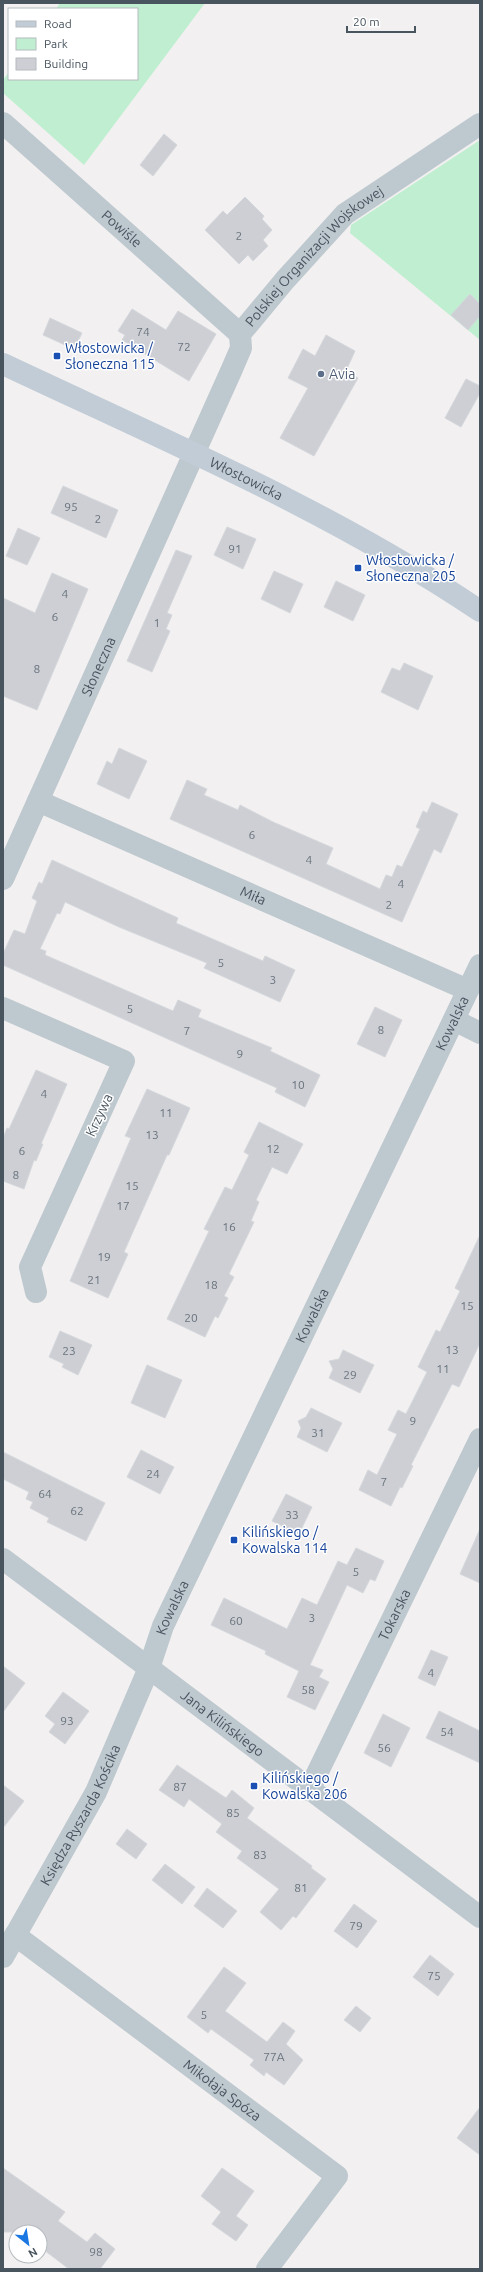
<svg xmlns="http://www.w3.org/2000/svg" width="483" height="2272" font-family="Ubuntu,sans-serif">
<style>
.green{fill:#bfefd0}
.building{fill:#cdcfd5;stroke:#d4d7db}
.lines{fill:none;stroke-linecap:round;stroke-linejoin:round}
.minor{stroke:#bec8cf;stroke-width:22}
.tertiary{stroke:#bec8cf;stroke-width:22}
.secondary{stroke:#c1ccd7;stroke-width:22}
.transit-dot{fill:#1a4fb4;stroke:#fff;stroke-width:1.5}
.service-dot{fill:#5c6f8a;stroke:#fff;stroke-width:1.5}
.labels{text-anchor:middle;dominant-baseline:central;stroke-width:3;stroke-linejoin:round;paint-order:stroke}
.number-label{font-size:12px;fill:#69737c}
.street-label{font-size:14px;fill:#48545e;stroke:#fff}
.transit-label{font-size:14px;fill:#164399;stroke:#fff;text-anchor:start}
.service-label{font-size:14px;fill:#4e5e75;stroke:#fff;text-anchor:start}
</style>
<rect width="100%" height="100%" fill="#f2f0f0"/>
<path class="green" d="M60,3H205L84,165L3,93V80L9,72V79H137V9H56Z
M480,140V340L350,233L351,225Z"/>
<path class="building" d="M164,134L177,145L153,176L140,165Z
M245,197L264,216L262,219L272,230L263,240L268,246L253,261L248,255L239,264L205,230L223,211L227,215Z
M470,294L480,304V316L468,330L451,315Z
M132,309L166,330L178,311L216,334L189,381L122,340L125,335L118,331Z
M50,318L82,333L74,349L43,335Z
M326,335L355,351L346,371L358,378L314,456L280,438L308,388L288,378L303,349L315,356Z
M466,379L480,386V393L461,427L445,418Z
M63,486L118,510L106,538L51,513Z
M227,527L256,539L243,569L214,555Z
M18,528L40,538L27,565L6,556Z
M176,550L192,556L167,613L172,615L166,629L170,631L152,672L127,661Z
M274,571L303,584L290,613L261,599Z
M52,573L88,589L37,710L3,696V598L35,613Z
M336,581L365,595L353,621L324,607Z
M404,663L433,676L418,710L381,692L392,668L400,671Z
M119,748L147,761L129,799L97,784L107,761L112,764Z
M187,780L207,789L204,795L238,810L240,805L273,822L333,848L326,864L380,889L386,875L392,877L397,865L402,867L420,829L416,827L423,811L427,813L432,802L458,814L441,853L434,849L402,922L170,819Z
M52,860L178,918L176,923L263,961L265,956L295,970L280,1002L204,968L207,963L119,927L65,902L60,914L57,913L40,949L46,951L45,955L173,1011L178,1000L201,1010L198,1017L272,1048L270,1051L320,1075L305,1107L275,1092L277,1088L3,965V954L14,930L25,934L37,901L32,898L39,882L42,884Z
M375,1007L402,1020L385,1057L357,1044Z
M36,1070L67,1084L41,1144H43L36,1161L34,1160L24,1189L3,1181V1138L7,1128L9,1129Z
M147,1089L190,1108L169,1155H167L124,1252L128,1254L108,1298L70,1281L131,1138L125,1136Z
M259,1122L303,1144L287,1174L272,1167L256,1200L259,1202L251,1221L254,1222L229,1274L234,1277L224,1296L228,1298L218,1318L215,1316L205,1337L167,1319L209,1231L204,1229L225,1187L232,1190L249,1155L244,1152Z
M480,1235V1343L459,1387L452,1384L411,1465L413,1466L402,1488L400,1487L391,1506L359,1490L368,1470L377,1475L397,1434L388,1430L398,1410L406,1414L427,1372L418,1367L436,1330L440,1332L460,1291L455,1288Z
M60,1331L92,1345L78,1375L62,1367L64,1364L49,1357Z
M343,1350L374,1365L360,1393L329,1378L333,1369L329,1361L339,1359Z
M147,1365L182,1380L165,1418L131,1403Z
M311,1408L342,1423L327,1452L297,1437L301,1428L298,1421L306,1417Z
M141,1450L174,1467L160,1494L127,1477Z
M3,1452L105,1503L86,1541L47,1522L49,1518L30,1508L33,1502L26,1499L29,1492L3,1479Z
M286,1494L312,1507L299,1534L272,1521Z
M480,1529V1583L460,1574Z
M356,1548L384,1561L375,1581L370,1579L363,1593L347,1585L310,1665L323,1670L319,1677L329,1682L315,1710L287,1697L299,1671L265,1654L266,1651L211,1625L224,1598L287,1629L302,1598L317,1605L338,1561L347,1565Z
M431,1650L448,1657L435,1686L418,1678Z
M3,1666L25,1683L3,1712Z
M63,1692L89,1711L65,1744L49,1732L55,1724L45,1716Z
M439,1711L480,1731V1763L426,1738Z
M383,1714L410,1728L391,1767L364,1753Z
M177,1765L226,1798L232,1790L254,1808L247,1818L312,1866L311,1868L326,1879L296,1918L293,1916L281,1930L260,1912L279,1889L237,1858L242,1851L216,1832L222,1824L189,1799L184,1807L159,1790Z
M3,1785L24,1801L3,1828Z
M127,1829L147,1844L136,1859L116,1844Z
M165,1864L195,1887L182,1904L152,1880Z
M207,1888L237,1911L223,1928L194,1906Z
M354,1904L377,1921L357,1948L334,1931Z
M430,1955L454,1974L438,1996L413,1977Z
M224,1967L246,1983L225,2011L267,2042L283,2022L295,2031L286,2044L303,2060L284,2085L266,2072L264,2076L250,2065L254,2060L211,2029L208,2033L187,2017Z
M356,2006L371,2018L360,2032L344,2020Z
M480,2107V2155L457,2138Z
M3,2168L65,2212L58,2221L87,2242L95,2233L115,2249L100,2269H69L40,2247V2232H3Z
M222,2168L254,2191L236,2216L248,2225L236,2241L212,2224L221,2212L201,2196Z"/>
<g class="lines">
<g class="minor">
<path id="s1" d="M3,123L240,334"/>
<path id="s2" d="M38,801L468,990"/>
<path id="s3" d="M3,879L232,369L241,348L240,334L285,280L345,214L480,124"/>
<path d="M3,1008L124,1061L30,1267L36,1292"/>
<path d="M454,1020L480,1033"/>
<path d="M3,1559L149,1668"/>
<path id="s4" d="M309,1790L480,1439"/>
<path id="s5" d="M15,1935L337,2176L267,2269"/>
</g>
<g class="tertiary">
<path id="s6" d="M149,1668L480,1917"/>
<path id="s7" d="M3,1957L96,1792L149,1668L163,1626L480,965"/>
</g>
<path class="secondary" id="s8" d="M3,364C164,440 332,511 480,611"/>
</g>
<g class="transit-dot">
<rect x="53" y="352" width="8" height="8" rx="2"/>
<rect x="354" y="564" width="8" height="8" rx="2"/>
<rect x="230" y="1536" width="8" height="8" rx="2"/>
<rect x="250" y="1782" width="8" height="8" rx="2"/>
</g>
<circle class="service-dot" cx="321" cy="374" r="4"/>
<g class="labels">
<g class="number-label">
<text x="239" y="235">2</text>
<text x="143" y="331">74</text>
<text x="184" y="346">72</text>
<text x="71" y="506">95</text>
<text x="98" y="518">2</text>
<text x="235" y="548">91</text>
<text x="65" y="593">4</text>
<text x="55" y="616">6</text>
<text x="157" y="622">1</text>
<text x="37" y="668">8</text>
<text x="252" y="834">6</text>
<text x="309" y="859">4</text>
<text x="401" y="883">4</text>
<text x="389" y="904">2</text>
<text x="221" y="962">5</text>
<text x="273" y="979">3</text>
<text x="130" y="1008">5</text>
<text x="381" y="1029">8</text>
<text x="187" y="1030">7</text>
<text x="240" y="1053">9</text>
<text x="298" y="1084">10</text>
<text x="44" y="1093">4</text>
<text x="166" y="1112">11</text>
<text x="152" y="1134">13</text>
<text x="273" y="1148">12</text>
<text x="22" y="1150">6</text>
<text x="16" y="1174">8</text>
<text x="132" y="1185">15</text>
<text x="123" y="1205">17</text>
<text x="229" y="1226">16</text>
<text x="104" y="1256">19</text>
<text x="94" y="1279">21</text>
<text x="211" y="1284">18</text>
<text x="467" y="1305">15</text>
<text x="191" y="1317">20</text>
<text x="452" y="1349">13</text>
<text x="69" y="1350">23</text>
<text x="443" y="1368">11</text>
<text x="350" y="1374">29</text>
<text x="413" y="1420">9</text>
<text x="318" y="1432">31</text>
<text x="153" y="1473">24</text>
<text x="384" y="1481">7</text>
<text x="45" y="1493">64</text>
<text x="77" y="1510">62</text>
<text x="292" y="1514">33</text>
<text x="356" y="1571">5</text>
<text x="312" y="1617">3</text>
<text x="236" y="1620">60</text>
<text x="431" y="1672">4</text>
<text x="308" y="1689">58</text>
<text x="67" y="1720">93</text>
<text x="447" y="1731">54</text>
<text x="384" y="1747">56</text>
<text x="180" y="1786">87</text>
<text x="233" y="1812">85</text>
<text x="260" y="1854">83</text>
<text x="301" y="1887">81</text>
<text x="356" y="1925">79</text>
<text x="434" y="1975">75</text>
<text x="204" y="2014">5</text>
<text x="274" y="2056">77A</text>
<text x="96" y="2251">98</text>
</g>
<g class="street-label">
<text stroke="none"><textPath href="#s1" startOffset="159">Powiśle</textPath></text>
<text stroke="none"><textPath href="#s3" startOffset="704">Polskiej Organizacji Wojskowej</textPath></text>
<text stroke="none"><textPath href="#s8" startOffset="269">Włostowicka</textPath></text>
<text stroke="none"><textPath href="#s3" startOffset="233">Słoneczna</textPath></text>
<text stroke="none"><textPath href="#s2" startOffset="235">Miła</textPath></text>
<text stroke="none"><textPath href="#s7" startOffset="1037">Kowalska</textPath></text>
<text transform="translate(99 1115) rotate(-65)">Krzywa</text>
<text stroke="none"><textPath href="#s7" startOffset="713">Kowalska</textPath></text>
<text stroke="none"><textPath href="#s7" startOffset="389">Kowalska</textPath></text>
<text stroke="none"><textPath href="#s4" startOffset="195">Tokarska</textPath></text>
<text stroke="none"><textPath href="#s6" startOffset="92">Jana Kilińskiego</textPath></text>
<text stroke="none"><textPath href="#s7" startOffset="162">Księdza Ryszarda Kościka</textPath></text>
<text stroke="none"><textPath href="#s5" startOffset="259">Mikołaja Spóza</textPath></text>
</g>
<g class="transit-label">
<text x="65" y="348">Włostowicka /<tspan x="65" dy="16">Słoneczna 115</tspan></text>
<text x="366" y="560">Włostowicka /<tspan x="366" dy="16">Słoneczna 205</tspan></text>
<text x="242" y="1532">Kilińskiego /<tspan x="242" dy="16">Kowalska 114</tspan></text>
<text x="262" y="1778">Kilińskiego /<tspan x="262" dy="16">Kowalska 206</tspan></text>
</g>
<g class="service-label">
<text x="329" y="374">Avia</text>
</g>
</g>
<rect width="483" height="2272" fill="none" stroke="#48545e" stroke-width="8"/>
<rect x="8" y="8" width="130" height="72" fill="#ffffff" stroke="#b6bbbf"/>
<rect x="16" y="21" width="20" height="6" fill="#c1ccd7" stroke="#b6bbbf"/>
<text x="44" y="28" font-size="12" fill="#48545e">Road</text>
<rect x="16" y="38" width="20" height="12" fill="#bfefd0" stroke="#b6bbbf"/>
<text x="44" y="48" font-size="12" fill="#48545e">Park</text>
<rect x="16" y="58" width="20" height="12" fill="#cdcfd5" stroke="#b6bbbf"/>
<text x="44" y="68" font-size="12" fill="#48545e">Building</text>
<g transform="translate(28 2244) rotate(150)"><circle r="19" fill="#ffffff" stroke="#b6bbbf"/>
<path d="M0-3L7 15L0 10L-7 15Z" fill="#1b78e2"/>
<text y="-6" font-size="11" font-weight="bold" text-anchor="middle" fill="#48545e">N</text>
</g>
<path d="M347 26v6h68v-6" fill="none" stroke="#48545e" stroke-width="2"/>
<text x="353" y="26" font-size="12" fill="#48545e" stroke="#ffffff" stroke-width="3" paint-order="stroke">20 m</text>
</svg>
